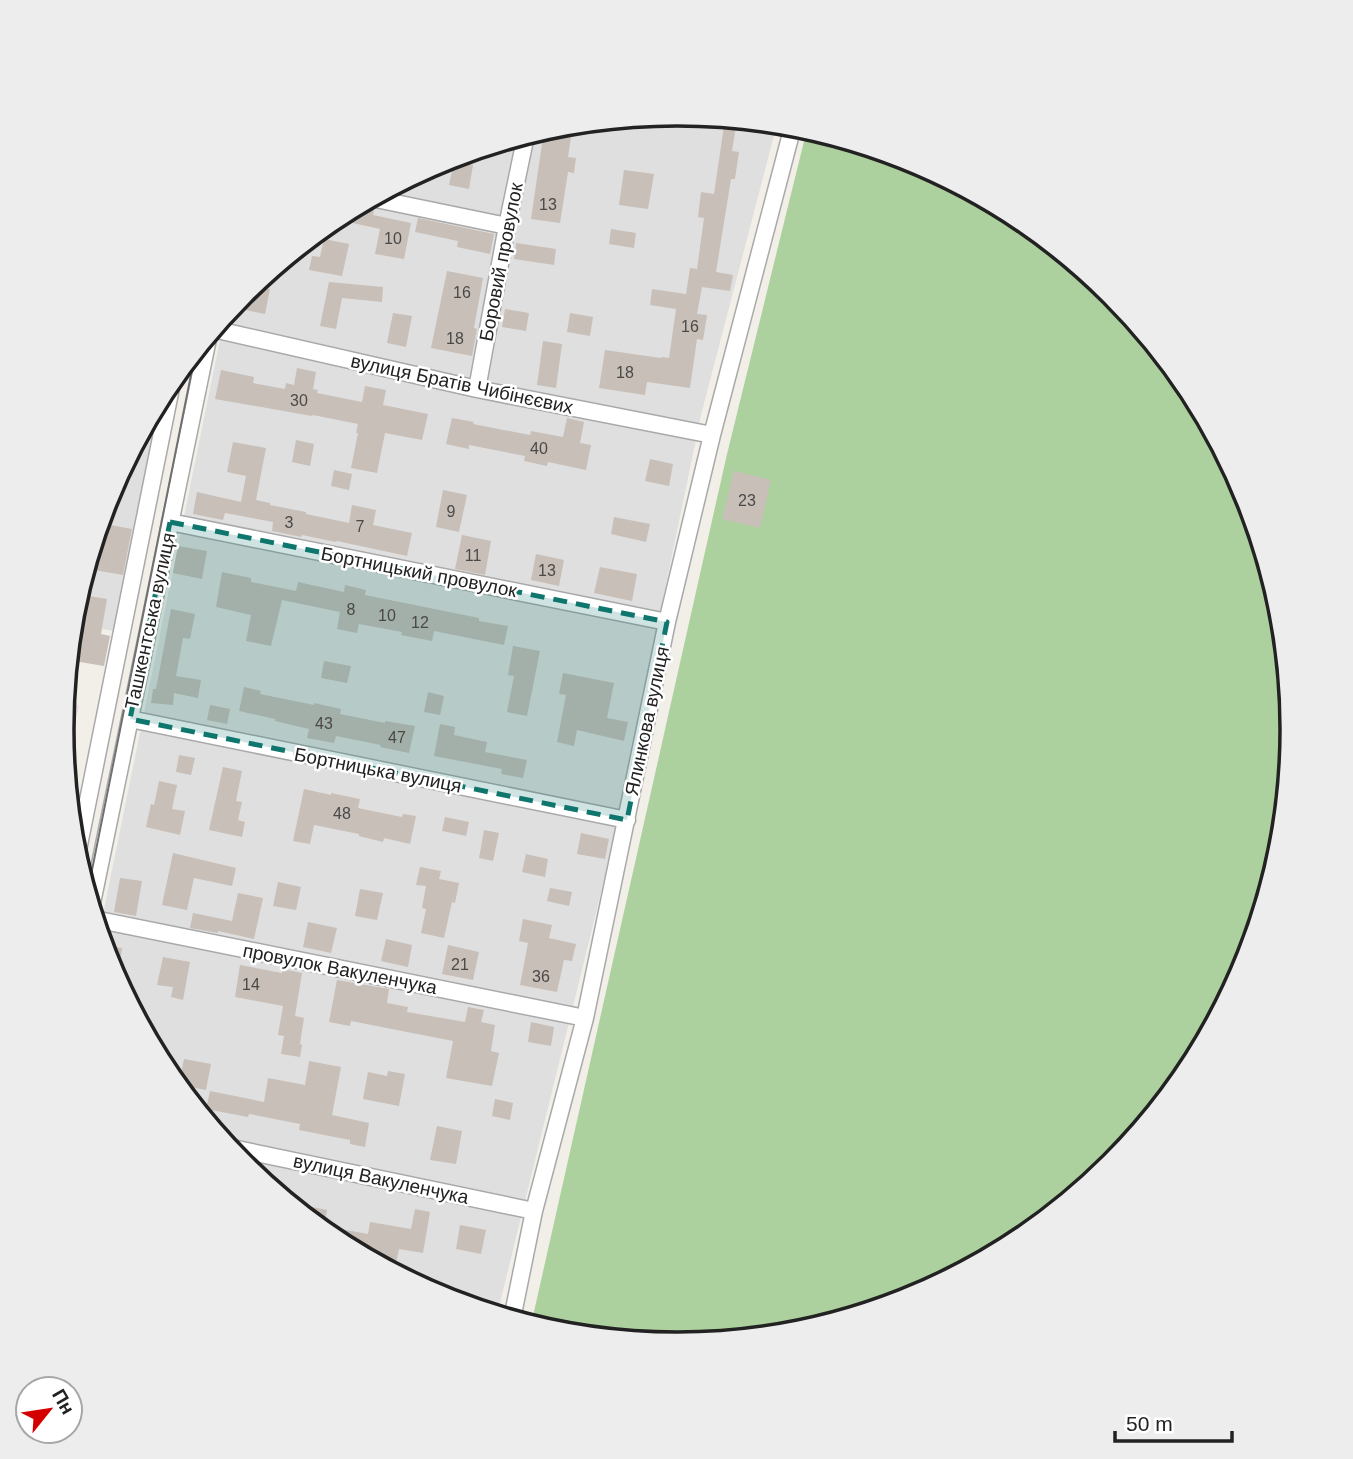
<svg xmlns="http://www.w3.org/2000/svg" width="1353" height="1459" font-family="Arial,sans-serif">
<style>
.residential{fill:#e0dfdf}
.industrial{fill:#ebdbe8}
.forest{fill:#add19e}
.building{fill:#c7bfb8}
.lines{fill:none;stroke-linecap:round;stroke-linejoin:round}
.street-casing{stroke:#a9a9a9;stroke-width:19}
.street{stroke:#fff;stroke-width:16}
.tram{stroke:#707070;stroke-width:2}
.marked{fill:#0f766e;fill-opacity:0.2;stroke:#0f766e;stroke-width:5;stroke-dasharray:14 9;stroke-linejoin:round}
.labels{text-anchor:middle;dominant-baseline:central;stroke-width:5;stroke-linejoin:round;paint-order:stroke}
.number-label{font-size:16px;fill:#4b4948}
.street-label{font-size:19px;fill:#222;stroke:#fff}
.rim{fill:none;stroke:#222;stroke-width:3.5}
</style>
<rect width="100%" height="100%" fill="#f2efe9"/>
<path class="residential" d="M677,114L777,124L701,415L609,860L497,1315L441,1298L334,1241L241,1164L165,1071L108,965L99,934L225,315L242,294L335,218L441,161L557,126Z
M162,394L115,631L72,625L73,609L108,494Z"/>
<path class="industrial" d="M64,701L79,705L65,769L61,729Z"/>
<path class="forest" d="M807,129L912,161L1019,218L1112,295L1188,388L1245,494L1280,610L1292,729L1280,850L1245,965L1188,1072L1111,1165L1018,1241L912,1298L796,1333L676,1345L556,1333L531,1325L727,454Z"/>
<path class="building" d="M725,119L737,120L732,151L739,152L735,179H731L716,272L733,275L730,291L702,287L697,314L707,315L703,340L697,339L690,388L647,382L645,395L599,388L605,350L661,358L662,357L669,358L676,309L650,305L652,289L686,294L690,268L697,269L704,218L698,217L701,192L714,194Z
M573,124L568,157L576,158L574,173L568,172L560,223L531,219L544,130L557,126Z
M454,162L473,165L469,189L449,185Z
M624,170L654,174L648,209L619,205Z
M362,203L365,206L374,209L373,215L411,223L404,259L375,254L380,229L353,223L356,206Z
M418,218L494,234L490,254L457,247L458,241L415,232Z
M611,229L636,233L634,248L609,244Z
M324,239L349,244L342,276L309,270L312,256L320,257Z
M516,243L556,249L554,265L514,259Z
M447,271L483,278L474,328L477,329L472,356L431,348Z
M329,282L383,287L382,302L342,298L336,329L320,326Z
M252,286L270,289L265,314L231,307L242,294Z
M505,309L529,313L526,331L502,327Z
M393,313L412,316L406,347L387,343Z
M570,313L593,317L590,336L567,332Z
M543,341L562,344L556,388L537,385Z
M297,368L316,372L313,389L318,390L317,393L362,402L365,386L386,390L383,405L428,414L422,440L385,433L377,473L351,468L358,433H356L358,424L313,415L312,416L215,399L221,370L254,377L253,383L285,389L286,383L294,385Z
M452,418L474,422L473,424L530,435L531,431L563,437L567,418L584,422L580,443L591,445L586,470L548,462L547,466L524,461L525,456L469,445V449L446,444Z
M296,440L314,444L310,466L292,462Z
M233,442L266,448L256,500L270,503V505L306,512V514L349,523L352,505L376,510L373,525L412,533L407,556L337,541L336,542L302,535L301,537L272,531L273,522L225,513L223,520L193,514L197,492L241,502L246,476L227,472Z
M650,459L673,464L669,486L645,481Z
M334,470L352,474L349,490L331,486Z
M734,471L771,480L760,528L722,519Z
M443,490L467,495L459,532L436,527Z
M614,517L650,524L646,542L611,534Z
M99,523L132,529L123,575L94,570L89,596L107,599L101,634L110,636L104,666L68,660L73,609Z
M462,535L491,541L485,575L455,569Z
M178,546L207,551L202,579L173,573Z
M536,554L564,560L559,586L531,580Z
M600,567L637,574L632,601L594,593Z
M222,572L251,578V582L296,591L298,582L344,592L345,585L366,590L365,595L479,618V621L508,626L504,645L434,631L432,641L401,635L402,632L359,624L357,633L337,629L340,612L282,600L271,646L246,641L251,615L216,607Z
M171,609L195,614L190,639L183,638L176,676L201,680L198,698L174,693L173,705L151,703L153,689H156Z
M513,646L540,651L527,716L507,712L514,676L508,675Z
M324,661L351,666L347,683L321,678Z
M563,673L614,683L607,718L628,722L624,741L577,730L574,746L557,742L566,695L559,694Z
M244,687L261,691L260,694L314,705V703L341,709L340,714L385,723V721L415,726L409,753L380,747L381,745L336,736L334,743L307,738L309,729L275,721V719L239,711Z
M428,692L444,696L440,715L424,712Z
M210,705L230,709L227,724L207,720Z
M440,724L455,727L454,735L487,742L485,752L527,760L523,778L501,774L502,769L434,756Z
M179,755L195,758L191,775L176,772Z
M223,767L242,771L236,801L242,802L238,820L245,822L242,837L209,830Z
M159,781L177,785L172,809L185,811L180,835L146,827L151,804L154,805Z
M304,789L331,795V793L360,799L358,808L402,817L403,814L416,816L410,844L384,838L383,842L359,836V834L314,825L310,844L293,841Z
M445,817L469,822L466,836L442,831Z
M484,830L499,833L493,861L479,858Z
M581,833L609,839L605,859L577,854Z
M173,853L236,868L232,886L194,878L187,910L162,905Z
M526,854L548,859L545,877L522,872Z
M420,867L441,871L439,879L459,883L455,903L452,902L444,938L421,933L426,909L422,908L426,886L416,885Z
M120,878L142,881L136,916L114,912Z
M278,882L301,887L296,910L273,906Z
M550,888L572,892L569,906L547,901Z
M360,889L383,893L377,920L355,916Z
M238,893L263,898L254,939L218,931V933L190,928L193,913L232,921Z
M523,919L552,925L549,938L576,944L572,961L564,960L557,992L520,985L528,943L519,941Z
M308,922L337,928L331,953L303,947Z
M386,939L412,945L408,967L381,961Z
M102,945L122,948L117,982L108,965Z
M448,945L479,952L473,980L442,974Z
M163,957L190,962L183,1000L171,997L173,987L157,985Z
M240,965L282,973L283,969L302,973L295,1016L304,1018L300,1044L302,1045L300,1057L281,1054L284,1036L278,1035L283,1006L235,997Z
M337,980L389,989L387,1003L408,1007L407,1012L465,1022L468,1007L484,1010L481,1022L495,1025L491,1051L499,1053L492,1086L446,1078L453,1041L351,1021L350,1026L329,1022Z
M531,1022L554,1027L551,1046L528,1042Z
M184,1059L211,1064L206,1090L179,1085Z
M309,1061L341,1067L332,1115L369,1123L365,1147L350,1144V1140L299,1130L300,1124L249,1114L248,1117L206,1109L210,1091L264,1102L268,1078L305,1085Z
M388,1071L405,1074L399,1106L363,1099L368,1072L387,1076Z
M495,1099L513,1103L510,1120L492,1116Z
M437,1126L462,1131L456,1164L430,1160Z
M307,1206L327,1210L324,1226L368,1234L370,1222L411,1229L415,1209L430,1212L423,1253L399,1249L394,1273L334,1241L305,1216Z
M460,1225L486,1230L481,1254L456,1249Z"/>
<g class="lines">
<g class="street-casing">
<path id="street" d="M371,198L507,226
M213,329L477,389L712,435
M477,389L507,226L526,135
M170,522L667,622
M130,719L627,820
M76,860L173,378
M91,908L209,334
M94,919L585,1018
M227,1147L534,1211
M512,1319L534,1211L585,1018L667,622L712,435L793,126"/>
</g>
<use href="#street" class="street"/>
<path class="tram" d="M87,895L196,350"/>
</g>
<path class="marked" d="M170,522L667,622L627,820L130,719Z"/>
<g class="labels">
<g class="number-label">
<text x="548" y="204">13</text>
<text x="393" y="238">10</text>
<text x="462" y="292">16</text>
<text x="690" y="326">16</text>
<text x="455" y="338">18</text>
<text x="625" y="372">18</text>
<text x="299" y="400">30</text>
<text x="539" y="448">40</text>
<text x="747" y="500">23</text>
<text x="451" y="511">9</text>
<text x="289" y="522">3</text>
<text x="360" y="526">7</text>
<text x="473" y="555">11</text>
<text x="547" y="570">13</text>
<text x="351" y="609">8</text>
<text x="387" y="615">10</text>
<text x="420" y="622">12</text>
<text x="324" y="723">43</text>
<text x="397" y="737">47</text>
<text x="342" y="813">48</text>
<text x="460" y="964">21</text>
<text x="541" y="976">36</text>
<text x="251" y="984">14</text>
</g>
<g class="street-label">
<text transform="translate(501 262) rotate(-79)">Боровий провулок</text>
<text transform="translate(462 384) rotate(12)">вулиця Братів Чибінєєвих</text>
<text transform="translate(419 572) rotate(11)">Бортницький провулок</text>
<text transform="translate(150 621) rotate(-78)">Ташкентська вулиця</text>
<text transform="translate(647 721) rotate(-78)">Ялинкова вулиця</text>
<text transform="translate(378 770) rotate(11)">Бортницька вулиця</text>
<text transform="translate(340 969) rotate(11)">провулок Вакуленчука</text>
<text transform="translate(381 1179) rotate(12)">вулиця Вакуленчука</text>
</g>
</g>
<path d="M0 0H1353V1459H0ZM74 729a603 603 0 1 1 1206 0a603 603 0 1 1-1206 0Z" fill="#ededed" fill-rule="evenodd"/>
<path class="rim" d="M74 729a603 603 0 1 1 1206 0a603 603 0 1 1-1206 0Z"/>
<g transform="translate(49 1410) rotate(60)"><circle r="33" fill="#ffffff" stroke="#a7a7a7" stroke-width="2"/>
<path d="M0-5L12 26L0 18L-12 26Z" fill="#d40000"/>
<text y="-10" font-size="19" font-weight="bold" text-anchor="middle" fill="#222222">Пн</text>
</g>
<path d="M1115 1431v10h117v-10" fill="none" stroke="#222222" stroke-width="3.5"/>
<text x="1126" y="1431" font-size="21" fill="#222222" stroke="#ffffff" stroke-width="5" paint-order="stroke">50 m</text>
</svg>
